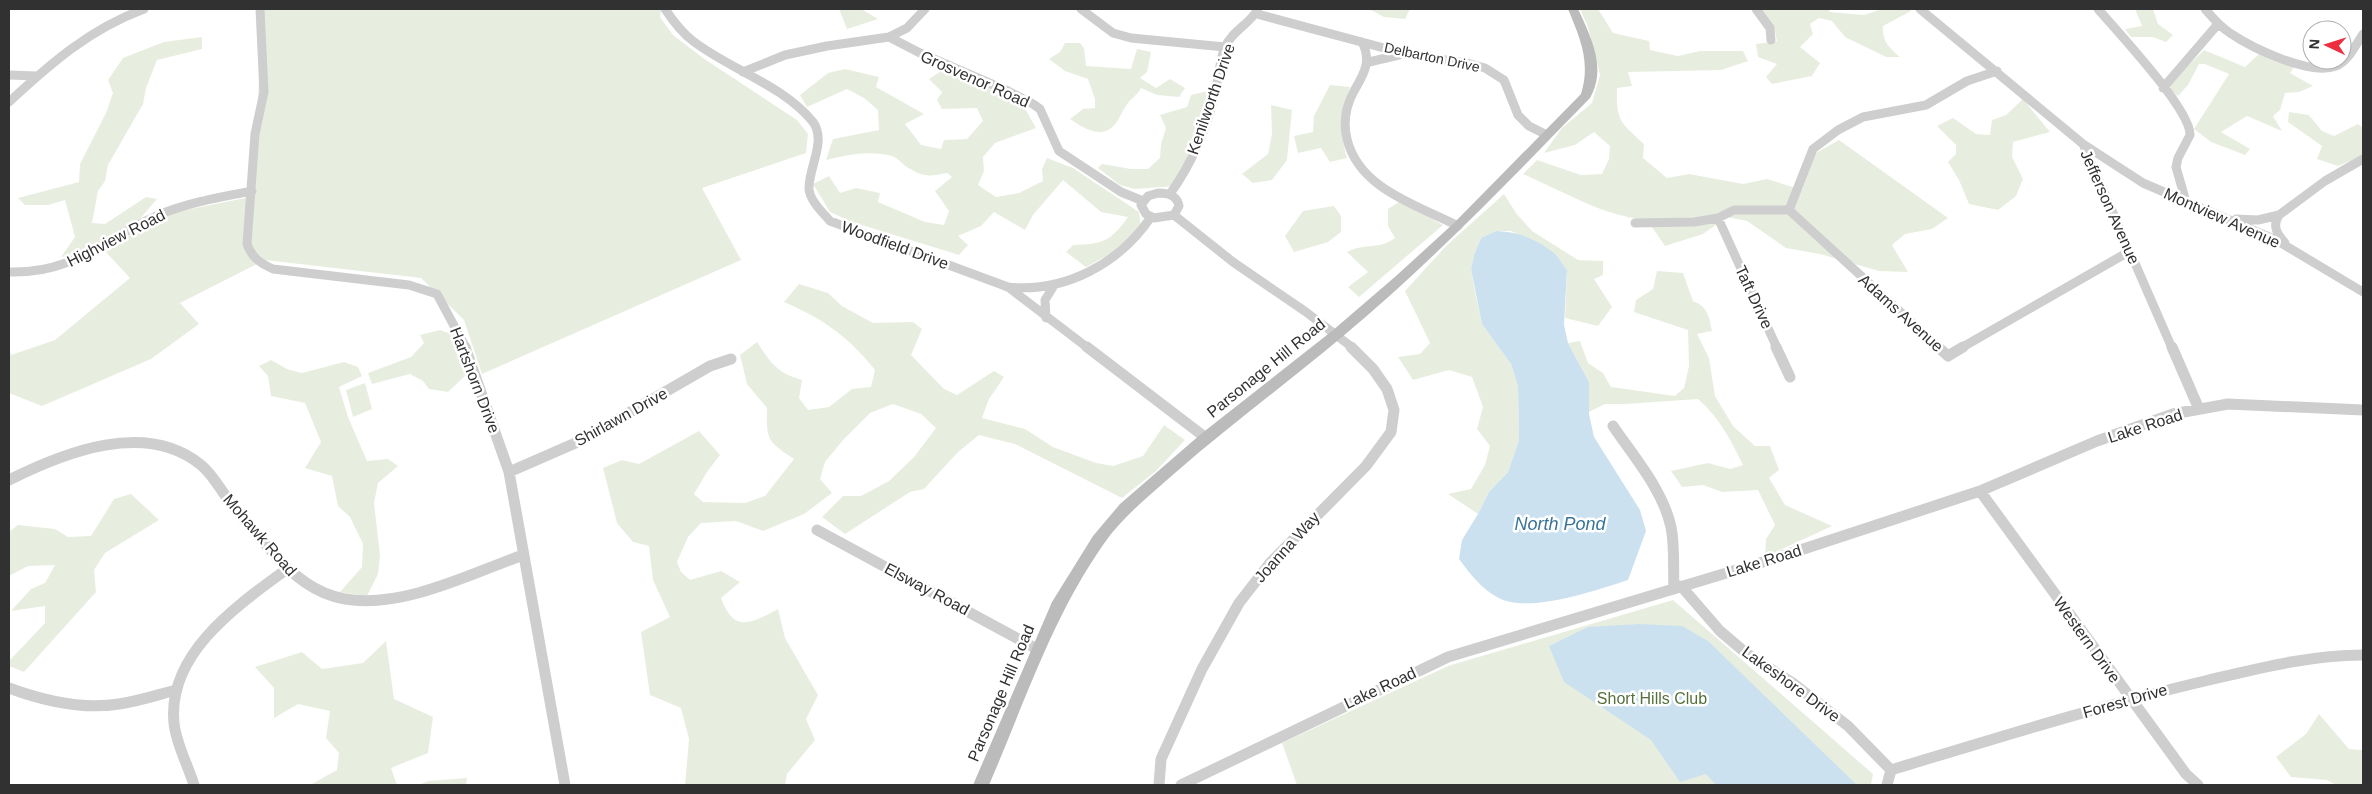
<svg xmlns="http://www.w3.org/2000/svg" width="2372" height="794" font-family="Helvetica,sans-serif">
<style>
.green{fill:#e8eedf}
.water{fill:#cbe1ef}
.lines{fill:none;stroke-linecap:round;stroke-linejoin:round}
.street-far1{stroke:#cecece;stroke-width:9}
.street{stroke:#cecece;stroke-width:11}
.secondary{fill:#bbb;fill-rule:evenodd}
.labels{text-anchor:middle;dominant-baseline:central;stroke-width:5;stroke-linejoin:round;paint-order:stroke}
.far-street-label{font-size:14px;fill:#313131;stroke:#fff}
.street-label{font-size:16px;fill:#313131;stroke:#fff}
.park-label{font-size:16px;fill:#55703c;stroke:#fff}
.water-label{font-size:18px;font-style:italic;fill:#3a7598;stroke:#fff}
</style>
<rect width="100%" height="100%" fill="#fff"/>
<path class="green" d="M261,9H661L660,17L673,35L703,58L797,120L808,134L806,153L702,188L741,260L482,374L464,320L421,278L265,260L180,303L199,324L151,359L42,406L9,393V347L11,355L55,340L130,278L104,250L161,215L255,196Z
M839,9H864L863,10L878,19L847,29Z
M1369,9H1410L1405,19L1384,17Z
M1580,9H1598L1613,33L1649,41L1650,50L1678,56L1700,51H1743L1748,61L1721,70L1628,72L1632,86L1617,88C1616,121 1620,122 1644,144L1643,158L1667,178L1689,174L1743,184L1767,179L1802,190L1816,153L1839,140L1948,218L1932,229L1905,234L1892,245L1908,272L1879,271L1820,254L1786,248L1747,221L1727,217L1703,234L1665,246L1647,220C1603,216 1563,191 1523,174L1537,160L1581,175L1602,174L1609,159L1610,146L1594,132L1575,145L1544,153L1562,128L1592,103L1600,75L1588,27Z
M1758,9H1828L1830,12L1864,15L1882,9H1908L1911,11L1883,26C1882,41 1889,48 1900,57H1886L1845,37L1832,21L1819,18L1810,24L1813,34L1800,47L1820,63L1812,76L1772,84L1766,77L1777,64L1758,57L1756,44L1777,41L1775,31Z
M2135,9H2153L2158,24L2173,35L2166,42L2153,37H2131L2125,29L2142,26Z
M202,37V49L157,60L146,88L143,104L108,165L105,181L98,191L92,223L105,224L146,197L157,199L139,220L84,253L61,257L75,237L65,200L48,205H25L18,198L79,182L80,164L106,113L113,93L108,80L123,58L164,42Z
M1065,43H1080L1084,48L1086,66L1131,69L1137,49L1151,52L1147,72L1140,78L1156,88L1170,79L1185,88L1179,97L1157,95L1141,88C1137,96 1130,99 1126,106C1122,111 1120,118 1116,123C1102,141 1084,128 1070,119L1083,109L1095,108V99L1088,79L1065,71L1049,59L1060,52Z
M2204,50L2245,67L2262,51L2297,63L2290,73L2313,86L2299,92L2285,93L2280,110L2273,116L2282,131L2247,116L2221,132L2250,149L2245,155L2211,142L2194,129L2229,74L2205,64H2199L2188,85L2178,96L2166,87Z
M845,69L879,77L876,87L924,114L905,124L921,145L941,149L944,140L967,139L983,121L977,108L942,109L937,100L942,92L929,79L944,69L1001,92L1024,107L1036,128L995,143L983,157L984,171L978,185L996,197L1019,193L1043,181L1042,169L1047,158L1073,168L1139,212L1141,228L1114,252L1086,267L1066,252L1073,245C1103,244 1110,242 1128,217L1101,212L1063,180L1033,215L1025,230L994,212L981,226L958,236L968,245L959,255L852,222L830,212L813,184L829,176L840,193L856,188L880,193L878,202L925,222L944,225L949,211L935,191L952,177L947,173C926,177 922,177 904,165C901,162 896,157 892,156C870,150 847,155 826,160L833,139L879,130L878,110L864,98L847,89L807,107L800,95L828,73Z
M1330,85L1350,87C1341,114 1339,130 1347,158L1330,162L1321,148L1298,153L1294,136L1313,132L1314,116Z
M1212,90L1197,135L1175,186L1135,189L1120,185L1098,168L1102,164L1131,169H1148L1160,158L1161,144L1166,128L1160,115L1187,107L1191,95Z
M2023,99L2050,132L2013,142L2012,157L2023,179L2016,196L1998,210L1969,204L1959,180L1948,162L1956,154V145L1937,126L1953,118L1976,134L1990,135L1992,120L2006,115Z
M1271,105L1292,110L1287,160L1272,180L1253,183L1242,174L1268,154L1272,134Z
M2289,112L2309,115L2322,131L2334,136L2358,124L2363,128V156L2338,166L2317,159L2322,146L2288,122Z
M1504,194L1516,213L1532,231L1578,260L1603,261V275L1594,279L1612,307L1598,326L1565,318L1567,270L1554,253L1511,231H1496L1481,238L1474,255L1471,269L1475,292L1482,324L1511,364L1518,386L1519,440L1508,472L1489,492L1478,514L1448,494L1471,489L1485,465L1490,446L1477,429L1483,407L1472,377L1449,370L1413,380L1398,357L1420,354L1430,343L1405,291L1446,246Z
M1400,201L1443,225L1359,297L1348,287L1368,272L1347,252C1367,242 1376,251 1395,238L1388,226V209Z
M1334,206L1341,216V232L1328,242L1294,252L1285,236L1303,211Z
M1657,271L1683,273L1693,301C1708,307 1709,316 1712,331L1697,334L1709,358L1715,396L1733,426L1755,446H1770L1779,470L1769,478L1785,505L1832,526L1765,557L1766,539L1775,525L1758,490L1722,492L1703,485L1682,487L1671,471L1708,463L1730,469L1743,465C1731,440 1719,417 1698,399L1626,404H1605L1589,412V382L1568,343L1580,341L1588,363L1603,373L1611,387L1675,396L1684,388L1689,366L1688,330L1634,312L1636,300L1653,289Z
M799,284L828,293L842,306L873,323L913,322L922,329L911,355L944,389L957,395L994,371L1004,377L989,399L982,418L1025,429L1053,447L1096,463L1113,466L1143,456L1164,425L1185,440L1156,471L1122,498L1015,444L979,435L958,452L924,489L910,492L845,534L822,517L843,496H861L889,481L914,457L936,428L921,414L893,404L870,413L844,439L825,462L820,479L832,493L804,514L763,531L736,521L701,523L688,537L677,562L681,572L690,580L721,571L740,582L721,598C734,633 750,624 778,609L785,638L818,695L806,719L815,740L787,774L785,785H685L689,739L681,708L650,695L641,632L670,617L653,580L649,546L633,542L617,523L603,468L622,460L639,464L699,431L720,455L707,472L694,494L703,502L745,503L765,496L794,459C768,441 766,441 767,408L747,384L740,355L757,342C771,363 777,373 802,380L799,398L808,410L829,407L852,389L871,387L875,370C849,337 822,318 784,302Z
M440,330L457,336L466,375L448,392L429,389L423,381L410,374L372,384L368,373L411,357L424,343L420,335Z
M271,360L287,369L302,373L344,362L358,367L362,376L339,387L348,417L367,461L388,459L398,466L378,483L374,503L380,555L378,574L367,596L340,592L362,567L363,544L350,517L338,506L332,476L305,468L321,442L305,403L271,396L268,376L259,366Z
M365,383L372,409L353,417L346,390Z
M131,494L159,520L105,553L94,570L96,592L24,672L9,666V661L45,623V606L11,611L31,589L45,583L55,565L28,566L9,576V532L18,525L55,529L68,537L91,536L114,499Z
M1673,600L1873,774L1871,785H1297L1282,743L1448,666Z
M386,641L394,699L433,717L428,753L391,768L397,785H310L337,770L339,753L326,738L330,711L298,704L274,718V688L255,667L302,652L322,669L363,663Z
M2319,714L2349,749L2363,750V785H2336L2327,780L2291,777L2276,757L2306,734Z
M467,778L466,785H419L428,781Z"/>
<path class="water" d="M1496,231C1515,231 1540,240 1555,254C1559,258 1563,265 1567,270L1564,325L1568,343L1589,382V414L1594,437L1640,510L1646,531L1628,580C1597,590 1526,615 1497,597C1481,588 1470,574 1459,559L1462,540L1478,514L1489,492L1508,472L1519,440L1518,386L1511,364L1482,324L1471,269L1474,255L1481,238Z
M1639,624L1682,626L1708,641L1857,785H1716L1706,774L1680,782L1651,740L1564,682L1549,646L1588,627Z"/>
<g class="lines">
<path class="street-far1" d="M260,9L264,92L255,134L247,244C252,258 260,263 273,269L409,285L437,294L466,348
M665,9C673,21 681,32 693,41C729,69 783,85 813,122C827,141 808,169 809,189C810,201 823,213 830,221L1008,287L1088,348
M1081,9L1113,33L1131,38L1225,47
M1756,9L1770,28L1771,40
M1920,9L2083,144L2172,348
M2098,9C2117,31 2191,110 2190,135L2178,158L2176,167L2186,202
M2205,9C2213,18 2220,27 2230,33C2252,48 2310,76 2336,66C2348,62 2356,44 2363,34
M1257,14L1410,55L1467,63L1485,68L1504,80L1518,115L1529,126L1547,135
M889,37L920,53L1008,91L1033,104L1040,109L1059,151L1121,192L1143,201
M1362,42C1372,61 1364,74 1354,91C1346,106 1343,123 1347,139C1359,189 1417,205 1458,226
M1369,62L1399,55
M743,72L785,55L827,46L889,37L907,28L925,9
M9,75L37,76
M2163,88L2218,24
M9,102C51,63 90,29 144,9
M2083,144L2143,183L2276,240L2363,292
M1158,193C1168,193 1177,195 1179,206L1174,215L1154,218L1146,214L1141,205L1148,196Z
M1170,194C1192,163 1207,129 1215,92C1219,77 1219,61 1225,47C1232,31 1250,24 1258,9
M1789,210L1940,348
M1789,210L1813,149L1838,130L1863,117L1926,105L1967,81L1997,71
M1174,215L1233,262L1306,312L1353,348
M1718,218L1777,348
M2236,219L2258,220L2279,215
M1635,223L1694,222L1718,218L1734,210H1789
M2285,243C2277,234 2272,226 2279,215L2325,181L2363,159
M9,272C73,274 102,240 156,216C186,203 220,197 252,191
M1007,287C1065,293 1119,264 1151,217
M1046,318L1045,300L1053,287
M1961,348L2130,251"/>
<path class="street" d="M465,347L509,472L565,785
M1087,347L1206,438
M1776,347L1790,377
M1938,347L1948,356L1963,347
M2172,347L2199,409
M1613,426C1634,457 1663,490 1671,527C1675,547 1673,568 1674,589
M509,472L580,441L710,366L731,359
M9,480C65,452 146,420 201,465C212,474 219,487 227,498C241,517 257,535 273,553C293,575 315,594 345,599C402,609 470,574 523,555
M1980,491L2186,774L2198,785
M817,530L1037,649
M1681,586L1720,631L1747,654L1794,684L1848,726L1891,770L1887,785
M9,688C44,701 82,710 119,704C139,701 157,695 176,690
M1891,770C1997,738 2102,705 2209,680C2260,668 2311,655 2363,655
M194,785C188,765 176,744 174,723C167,653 238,605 287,569
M1159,785L1161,759L1202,669L1239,603L1270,563L1366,466L1391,432L1394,410L1387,389L1373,369L1351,347
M1181,785L1448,657L1773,559L1980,491L2097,441L2173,414L2228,404L2363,410"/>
<path class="secondary" d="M1568,9H1578C1591,37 1607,68 1590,98C1510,180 1431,263 1342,337C1287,383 1229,426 1175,473C1150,495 1122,517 1103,545C1052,618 1024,704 989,785H973L1052,602L1093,536L1120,504L1201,434L1332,331L1396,276L1454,223L1581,94C1591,62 1580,38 1568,9Z"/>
</g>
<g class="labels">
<g class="far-street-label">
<text transform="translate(1432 57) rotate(12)">Delbarton Drive</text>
</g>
<g class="street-label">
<text transform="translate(975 79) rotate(24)">Grosvenor Road</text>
<text transform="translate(1211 99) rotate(-71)">Kenilworth Drive</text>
<text transform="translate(2110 207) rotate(66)">Jefferson Avenue</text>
<text transform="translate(2222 218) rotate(24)">Montview Avenue</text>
<text transform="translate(116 238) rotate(-27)">Highview Road</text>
<text transform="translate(895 245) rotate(20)">Woodfield Drive</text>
<text transform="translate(1754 297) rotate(65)">Taft Drive</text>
<text transform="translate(1901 313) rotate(42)">Adams Avenue</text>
<text transform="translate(1266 368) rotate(-39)">Parsonage Hill Road</text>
<text transform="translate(475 380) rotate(69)">Hartshorn Drive</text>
<text transform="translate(621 417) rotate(-29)">Shirlawn Drive</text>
<text transform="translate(2145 426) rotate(-18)">Lake Road</text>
<text transform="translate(260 535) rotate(49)">Mohawk Road</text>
<text transform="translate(1287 547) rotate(-48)">Joanna Way</text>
<text transform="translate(1764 561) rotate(-17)">Lake Road</text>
<text transform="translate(927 589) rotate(28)">Elsway Road</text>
<text transform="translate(2087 640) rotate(54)">Western Drive</text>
<text transform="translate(1791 684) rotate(36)">Lakeshore Drive</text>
<text transform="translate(1380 688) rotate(-25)">Lake Road</text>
<text transform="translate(1001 693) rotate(-67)">Parsonage Hill Road</text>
<text transform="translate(2125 701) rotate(-16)">Forest Drive</text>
</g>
<g class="park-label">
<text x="1652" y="698">Short Hills Club</text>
</g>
<g class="water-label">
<text x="1560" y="524">North Pond</text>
</g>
</g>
<rect width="2372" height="794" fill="none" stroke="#313131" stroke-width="20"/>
<g transform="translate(2327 45) rotate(274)"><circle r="24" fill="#ffffff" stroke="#adadad"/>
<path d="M0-4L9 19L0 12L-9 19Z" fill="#ee2e3f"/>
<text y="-8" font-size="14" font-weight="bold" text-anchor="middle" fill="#313131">N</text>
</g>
</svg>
